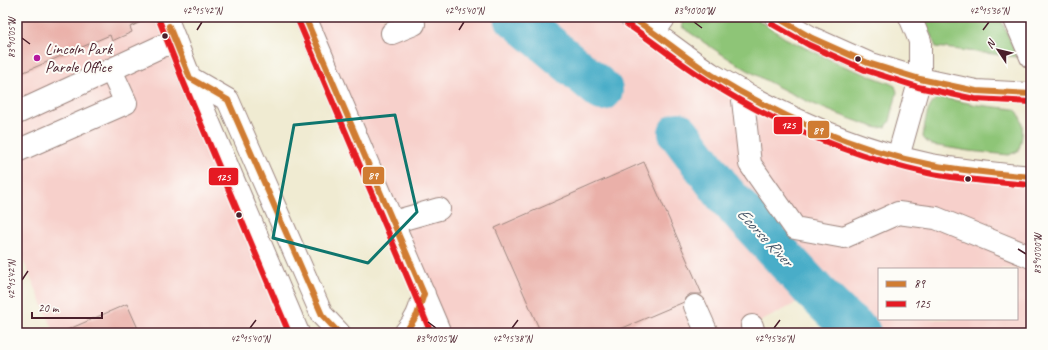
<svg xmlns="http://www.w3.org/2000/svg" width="1048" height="350" font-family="Caveat,sans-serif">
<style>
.built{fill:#f7d0cb;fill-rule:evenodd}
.green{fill:#8ec577;stroke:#6c7251}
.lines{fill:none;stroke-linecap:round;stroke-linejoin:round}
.river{stroke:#48adc8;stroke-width:42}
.building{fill:#eab0a9}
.minor-casing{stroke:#9d857e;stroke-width:24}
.major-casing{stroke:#9d857e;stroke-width:24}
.minor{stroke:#fff;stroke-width:22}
.major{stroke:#fff;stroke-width:22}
.bus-1-casing{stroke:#fdfcf7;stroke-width:9}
.bus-2-casing{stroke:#fdfcf7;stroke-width:9}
.bus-1{stroke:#d07c32;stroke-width:6}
.bus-2{stroke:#e51a23;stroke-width:6}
.marked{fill:none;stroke:#0f766e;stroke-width:3;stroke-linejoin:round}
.ticks{fill:none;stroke:#4a1f2b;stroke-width:1.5}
.bus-dot{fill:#4a1f2b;stroke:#fdfcf7;stroke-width:1.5}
.poi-dot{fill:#b5179e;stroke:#fdfcf7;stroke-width:1.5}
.labels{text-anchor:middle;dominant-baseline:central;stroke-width:4;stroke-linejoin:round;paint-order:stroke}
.poi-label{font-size:16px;fill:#4a1f2b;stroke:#fdfcf7;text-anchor:start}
.water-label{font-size:17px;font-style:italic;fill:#49586a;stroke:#fdfcf7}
.line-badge{stroke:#fdfcf7;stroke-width:1.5}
.badge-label{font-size:11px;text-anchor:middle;font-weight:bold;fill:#fff}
.neatline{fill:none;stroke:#4a1f2b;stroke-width:1.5}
.ticks-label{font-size:10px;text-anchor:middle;fill:#4a1f2b}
</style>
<rect width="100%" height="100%" fill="#fdfcf7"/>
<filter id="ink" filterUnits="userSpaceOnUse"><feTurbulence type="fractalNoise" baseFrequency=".025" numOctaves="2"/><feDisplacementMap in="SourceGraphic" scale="8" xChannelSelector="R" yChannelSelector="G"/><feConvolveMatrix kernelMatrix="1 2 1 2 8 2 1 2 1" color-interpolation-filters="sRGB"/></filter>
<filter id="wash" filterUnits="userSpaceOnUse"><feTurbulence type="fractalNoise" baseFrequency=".012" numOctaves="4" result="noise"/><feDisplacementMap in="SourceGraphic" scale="16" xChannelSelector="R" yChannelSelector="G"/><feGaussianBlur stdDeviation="0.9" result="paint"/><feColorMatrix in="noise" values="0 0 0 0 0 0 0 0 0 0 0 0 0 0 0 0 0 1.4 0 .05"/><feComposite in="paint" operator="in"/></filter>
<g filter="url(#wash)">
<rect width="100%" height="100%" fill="#f0ebd2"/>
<path class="built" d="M17,17H166L298,333H45L53,329L17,246Z
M305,17H631L830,135L1031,177V333H860L846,322L816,293L752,326L754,333H440ZM879,269H1017V319H879Z"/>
<path class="green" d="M682,17H754L785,38L841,65L889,83L895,86L897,92L890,121L886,127L878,128C806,106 743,71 682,27Z
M923,17H1000L1017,57L936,47Z
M938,97L978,105L1014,109C1026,116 1023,140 1018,151L1009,155L969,151L932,145L926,141L923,137C925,122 926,107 938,97Z"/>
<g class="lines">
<path class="river" d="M515,17L602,90
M679,133L724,193L816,293L846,322L860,333"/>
</g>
<g id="blocks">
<path class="building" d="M17,17H152L130,27L132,32L112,41L110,35L17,75Z
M644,162L702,294H690L685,298L684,302L611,333H541L495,228Z
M127,304L140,333H60Z"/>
</g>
</g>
<g filter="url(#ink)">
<use href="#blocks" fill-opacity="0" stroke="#9d857e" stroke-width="1"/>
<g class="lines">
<g class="minor-casing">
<path id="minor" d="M1014,17L1031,57
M392,33L414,24
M742,91L750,164L795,228L844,237L898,213L936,218L1031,257
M17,113L175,40
M17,151L126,103L111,70
M898,157L920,79V41L910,17
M393,222L439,209
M695,306L707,333
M752,326L754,333"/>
</g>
<g class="major-casing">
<path id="major" d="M166,17L190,78L298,333
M305,17L440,333
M631,17C659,35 685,57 713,75C781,116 854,149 931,165C964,171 998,174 1031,177
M776,17L812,38L868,63L920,79L976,91L1031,94
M654,32L665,17
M190,78L228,100L322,315L339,333
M405,333C416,321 420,310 424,294"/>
</g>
<use href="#minor" class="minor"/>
<use href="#major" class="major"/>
<g class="bus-1-casing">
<path id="bus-1" d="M305,17L424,294L417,315L405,333
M631,17C659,35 684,57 712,75C778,116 855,150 932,165C965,171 998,174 1031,177
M776,17L812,38L868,63L920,79L976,91L1031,94
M169,26L190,78L228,100L322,315L339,333"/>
</g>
<g class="bus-2-casing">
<path id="bus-2" d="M159,20L183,81L289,333
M298,20L431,333
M627,24C654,42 680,64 708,81C775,124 851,156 928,173C961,180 996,182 1030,185
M772,24L809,45L865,70L918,87L975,99L1031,102"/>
</g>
<use href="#bus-1" class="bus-1"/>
<use href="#bus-2" class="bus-2"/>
</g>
</g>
<path class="marked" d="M395,115L417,212L368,263L273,238L294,125Z"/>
<path class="ticks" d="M694,22L702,28M197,30L202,22M459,30L464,22M983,30L989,22M22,38L30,44M1018,249L1026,254M22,280L28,271M428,322L436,328M250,328L256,320M512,328L518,320M774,328L780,320"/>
<g class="bus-dot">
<circle cx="165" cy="36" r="3.5"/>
<circle cx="858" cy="59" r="3.5"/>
<circle cx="968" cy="179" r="3.5"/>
<circle cx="239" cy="215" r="3.5"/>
</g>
<circle class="poi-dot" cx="37" cy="58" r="4"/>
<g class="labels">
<g class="poi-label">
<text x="45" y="49">Lincoln Park<tspan x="45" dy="18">Parole Office</tspan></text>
</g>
<g class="water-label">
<text transform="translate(765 237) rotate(47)">Ecorse River</text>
</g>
</g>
<g class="line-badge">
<rect x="773" y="116" width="30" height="19" rx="4" fill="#e51a23"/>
<rect x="807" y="120" width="23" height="19" rx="4" fill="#d07c32"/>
<rect x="362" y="166" width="23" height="19" rx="4" fill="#d07c32"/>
<rect x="208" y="167" width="31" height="19" rx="4" fill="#e51a23"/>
</g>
<g class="badge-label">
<text x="788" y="129">125</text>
<text x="818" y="134">89</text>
<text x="373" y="179">89</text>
<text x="223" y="181">125</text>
</g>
<rect width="1048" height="350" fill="none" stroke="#fdfcf7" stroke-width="44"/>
<rect x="878" y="268" width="140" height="52" fill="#fdfcf7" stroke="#b5a4a5"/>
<rect x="886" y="281" width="20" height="6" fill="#d07c32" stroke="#b5a4a5"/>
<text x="914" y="288" font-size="12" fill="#4a1f2b">89</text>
<rect x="886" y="301" width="20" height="6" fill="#e51a23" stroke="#b5a4a5"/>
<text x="914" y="308" font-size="12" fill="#4a1f2b">125</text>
<g transform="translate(998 50) rotate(305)" stroke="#fdfcf7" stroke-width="3" paint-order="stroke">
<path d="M0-3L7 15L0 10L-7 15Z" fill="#4a1f2b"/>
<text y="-6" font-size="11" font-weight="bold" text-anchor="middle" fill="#4a1f2b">N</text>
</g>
<path d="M32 312v6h70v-6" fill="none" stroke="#4a1f2b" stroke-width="2"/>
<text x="38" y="312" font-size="12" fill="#4a1f2b" stroke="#fdfcf7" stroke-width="3" paint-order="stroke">20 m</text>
<rect x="22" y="22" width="1004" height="306" class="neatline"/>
<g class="ticks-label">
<text x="202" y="14">42°15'42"N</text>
<text x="464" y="14">42°15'40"N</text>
<text x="694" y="14">83°10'00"W</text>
<text x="989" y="14">42°15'36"N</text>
<text transform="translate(11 38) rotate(-90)" y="4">83°10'05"W</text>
<text transform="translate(1037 254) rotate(-90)" y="4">83°10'00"W</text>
<text transform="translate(11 280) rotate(-90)" y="4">42°15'42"N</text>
<text x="250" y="342">42°15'40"N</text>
<text x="436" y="342">83°10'05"W</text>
<text x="512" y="342">42°15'38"N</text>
<text x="774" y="342">42°15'36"N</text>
</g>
</svg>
